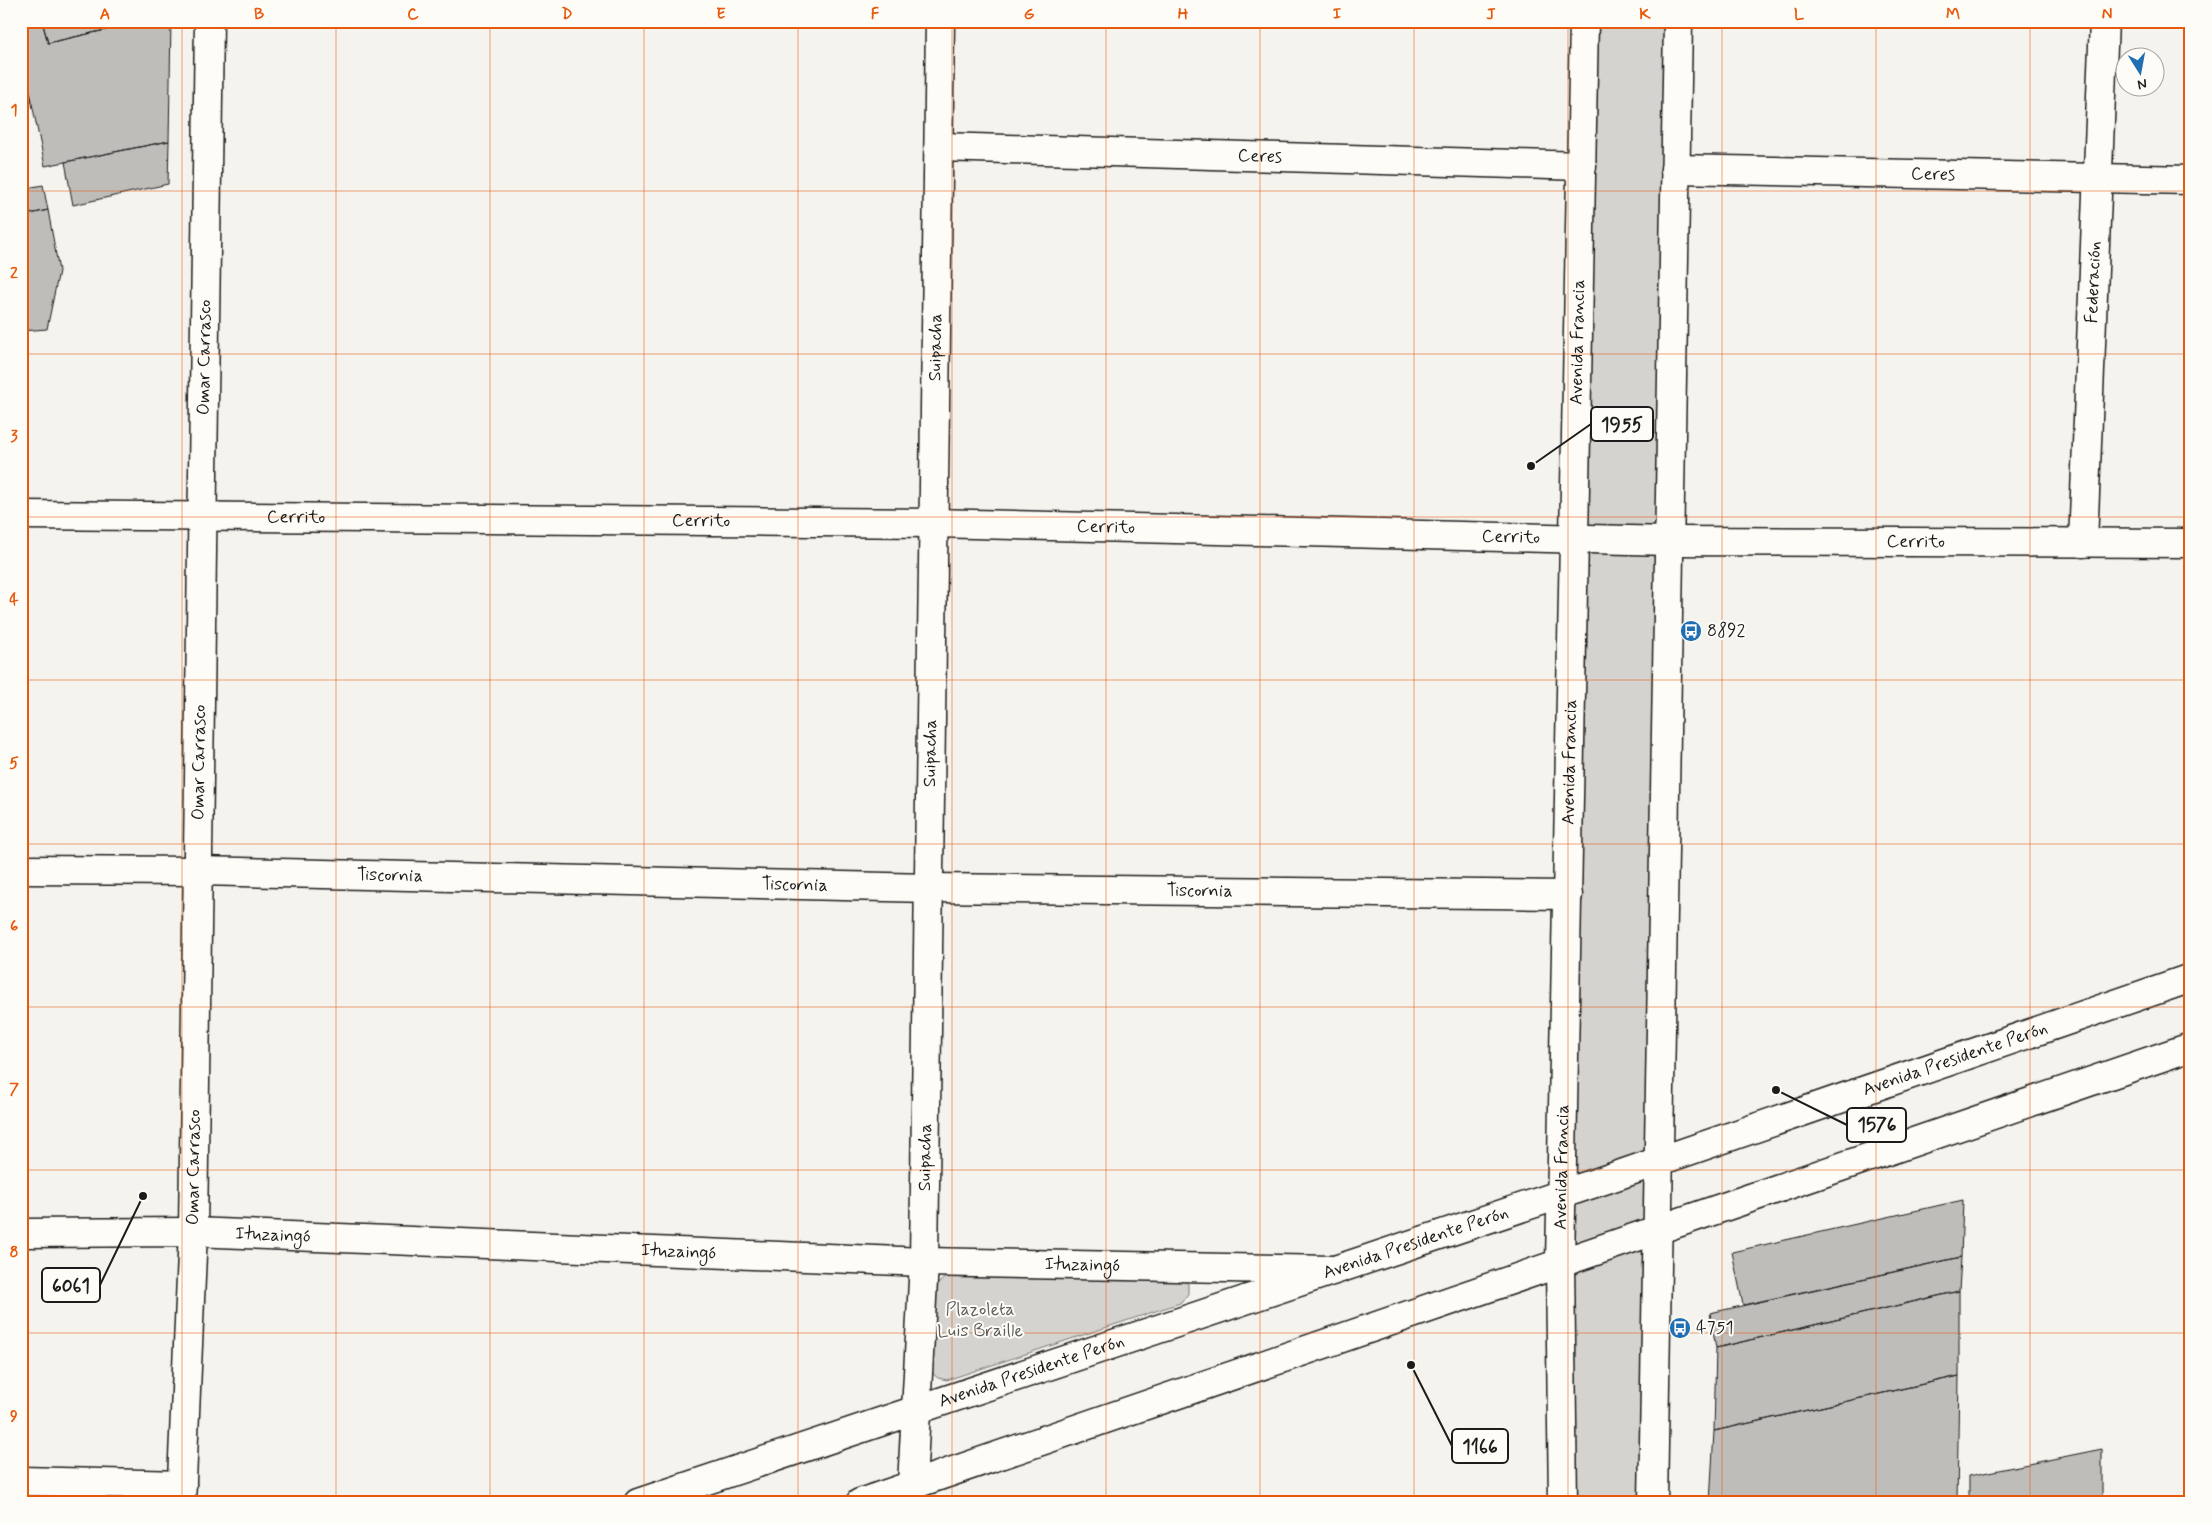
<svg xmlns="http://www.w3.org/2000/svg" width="2212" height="1524" font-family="Mynerve,sans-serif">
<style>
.green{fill:#d4d3cf;stroke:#787876}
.building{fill:#bebdba;stroke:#1c1c1c}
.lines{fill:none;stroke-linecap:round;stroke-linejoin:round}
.minor-casing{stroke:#1c1c1c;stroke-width:31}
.secondary-casing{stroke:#1c1c1c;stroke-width:31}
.minor{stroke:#fdfcf7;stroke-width:28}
.secondary{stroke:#fdfcf7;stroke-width:28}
.grid{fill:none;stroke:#e8590c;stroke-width:1;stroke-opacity:0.55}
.labels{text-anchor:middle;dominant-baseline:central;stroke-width:4;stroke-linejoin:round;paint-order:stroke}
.street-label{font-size:18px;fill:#1c1c1c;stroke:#fdfcf7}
.poi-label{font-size:18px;fill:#1c1c1c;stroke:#fdfcf7;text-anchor:start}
.park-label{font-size:18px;fill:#5c5c5b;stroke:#fdfcf7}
.leader{fill:none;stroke:#1c1c1c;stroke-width:2}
.callout-dot{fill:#1c1c1c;stroke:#fdfcf7;stroke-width:2}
.callout{fill:#fdfcf7;stroke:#1c1c1c;stroke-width:2}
.callout-label{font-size:19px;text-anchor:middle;font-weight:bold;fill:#1c1c1c}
.neatline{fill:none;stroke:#e8590c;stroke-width:2}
.grid-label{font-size:16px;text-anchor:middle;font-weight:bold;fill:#e8590c}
</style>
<rect width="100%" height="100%" fill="#f4f3ee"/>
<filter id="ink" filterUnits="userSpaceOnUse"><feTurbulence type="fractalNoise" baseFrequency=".02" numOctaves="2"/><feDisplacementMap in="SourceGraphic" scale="10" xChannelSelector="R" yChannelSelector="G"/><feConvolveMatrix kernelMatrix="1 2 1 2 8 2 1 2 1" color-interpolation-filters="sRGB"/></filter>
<g filter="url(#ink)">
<path class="green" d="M1584,21H1678L1653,1503H1563Z
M953,1275L1182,1279L1188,1284V1294L1180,1303L947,1380L938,1378L932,1373L936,1286L943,1279Z"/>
<path class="building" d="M31,21H42L48,43L145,21H171L169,141L45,166L21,51V23Z
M42,21H145L48,43Z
M21,51L32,101L21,103Z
M169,141L168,184L73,205L65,162Z
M43,185L48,210L21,216V189Z
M48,210L59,271L47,329L21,331V216Z
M1963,1200L1961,1257L1743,1305L1732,1252Z
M1961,1257L1959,1291L1716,1348L1710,1313Z
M1959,1291V1376L1714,1431L1716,1348Z
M1959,1376L1957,1503H1710L1714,1431Z
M2102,1449V1503H1969V1476Z"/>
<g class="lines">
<g class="minor-casing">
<g id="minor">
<path id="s1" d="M939,147L1582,166"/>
<path id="s2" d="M1675,169L2191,180"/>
<path id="s3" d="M21,515L933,523L1669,541L2191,543"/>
<path id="s4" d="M2083,543L2104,21"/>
<path id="s5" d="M21,870L199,871L929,888L1568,895"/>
<path id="s6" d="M21,1233L193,1232L924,1262L1332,1270"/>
<path d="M21,1481L182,1485"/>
<path id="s7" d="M912,1485L924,1262L940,21"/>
<path id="s8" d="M181,1503L193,1232L209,21"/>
</g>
</g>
<g class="secondary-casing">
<g id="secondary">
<path id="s9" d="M638,1503L1610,1178L2191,978"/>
<path d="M860,1503L2191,1047"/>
<path id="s10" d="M1563,1503L1560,1263L1584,21"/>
<path d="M1653,1503L1678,21"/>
</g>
</g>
<use href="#minor" class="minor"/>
<use href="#secondary" class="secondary"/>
</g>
</g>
<path class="grid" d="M182,21V1503M336,21V1503M490,21V1503M644,21V1503M798,21V1503M952,21V1503M1106,21V1503M1260,21V1503M1414,21V1503M1568,21V1503M1722,21V1503M1876,21V1503M2030,21V1503M21,191H2191M21,354H2191M21,517H2191M21,680H2191M21,844H2191M21,1007H2191M21,1170H2191M21,1333H2191"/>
<defs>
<g id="bus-disc" transform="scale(1.125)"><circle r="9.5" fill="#1f6fb2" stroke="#fdfcf7"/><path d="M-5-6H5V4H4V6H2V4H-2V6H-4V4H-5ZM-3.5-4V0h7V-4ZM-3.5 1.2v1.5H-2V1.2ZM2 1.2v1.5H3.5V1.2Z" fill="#fff"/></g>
</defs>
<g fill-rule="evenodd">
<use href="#bus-disc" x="1691" y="631"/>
<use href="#bus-disc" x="1680" y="1328"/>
</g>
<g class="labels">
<g class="street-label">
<text stroke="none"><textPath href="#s1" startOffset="321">Ceres</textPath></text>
<text stroke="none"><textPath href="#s2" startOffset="258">Ceres</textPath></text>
<text stroke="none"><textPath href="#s4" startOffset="261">Federación</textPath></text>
<text stroke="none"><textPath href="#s10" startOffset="1161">Avenida Francia</textPath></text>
<text stroke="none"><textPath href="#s7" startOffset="1138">Suipacha</textPath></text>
<text stroke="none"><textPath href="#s8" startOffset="1146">Omar Carrasco</textPath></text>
<text stroke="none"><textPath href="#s3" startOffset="275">Cerrito</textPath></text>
<text stroke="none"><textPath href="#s3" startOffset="680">Cerrito</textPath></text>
<text stroke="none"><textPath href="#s3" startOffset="1085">Cerrito</textPath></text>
<text stroke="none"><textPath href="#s3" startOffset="1490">Cerrito</textPath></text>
<text stroke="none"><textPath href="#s3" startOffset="1895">Cerrito</textPath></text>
<text stroke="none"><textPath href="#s7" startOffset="732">Suipacha</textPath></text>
<text stroke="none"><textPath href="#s8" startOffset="741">Omar Carrasco</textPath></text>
<text stroke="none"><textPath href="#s10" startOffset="741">Avenida Francia</textPath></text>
<text stroke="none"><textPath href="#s5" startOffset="369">Tiscornia</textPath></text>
<text stroke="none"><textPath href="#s5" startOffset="774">Tiscornia</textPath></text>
<text stroke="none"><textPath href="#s5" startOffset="1179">Tiscornia</textPath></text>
<text stroke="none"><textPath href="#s9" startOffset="1390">Avenida Presidente Perón</textPath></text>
<text stroke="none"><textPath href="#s7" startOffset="328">Suipacha</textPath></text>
<text stroke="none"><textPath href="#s8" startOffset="336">Omar Carrasco</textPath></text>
<text stroke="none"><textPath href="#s10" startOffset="336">Avenida Francia</textPath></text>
<text stroke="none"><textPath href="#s6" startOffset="252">Ituzaingó</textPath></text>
<text stroke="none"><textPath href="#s9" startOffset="820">Avenida Presidente Perón</textPath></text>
<text stroke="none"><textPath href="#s6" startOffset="658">Ituzaingó</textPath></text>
<text stroke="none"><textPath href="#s6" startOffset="1062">Ituzaingó</textPath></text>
<text stroke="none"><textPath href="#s9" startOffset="415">Avenida Presidente Perón</textPath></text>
</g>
<g class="poi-label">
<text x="1707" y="631">8892</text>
<text x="1696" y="1328">4751</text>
</g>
<g class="park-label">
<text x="980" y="1310">Plazoleta<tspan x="980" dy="21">Luis Braille</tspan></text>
</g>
</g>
<path class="leader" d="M1531 466L1591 424M1776 1090L1847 1125M143 1196L100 1285M1411 1365L1452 1446"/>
<g class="callout-dot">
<circle cx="1531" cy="466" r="5"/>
<circle cx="1776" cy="1090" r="5"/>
<circle cx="143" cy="1196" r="5"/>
<circle cx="1411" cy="1365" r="5"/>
</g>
<g class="callout">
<rect x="1591" y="407" width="62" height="34" rx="5"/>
<rect x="1847" y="1108" width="59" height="34" rx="5"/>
<rect x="42" y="1268" width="58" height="34" rx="5"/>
<rect x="1452" y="1429" width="56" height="34" rx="5"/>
</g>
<g class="callout-label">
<text x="1622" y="431">1955</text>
<text x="1877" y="1131">1576</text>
<text x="71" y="1292">6061</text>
<text x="1480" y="1453">1166</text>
</g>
<rect width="2212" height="1524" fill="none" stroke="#fdfcf7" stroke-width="55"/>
<g transform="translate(2140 72) rotate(169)"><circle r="24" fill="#fdfcf7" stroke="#a3a29f"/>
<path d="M0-4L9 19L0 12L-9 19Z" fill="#1f6fb2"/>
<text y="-8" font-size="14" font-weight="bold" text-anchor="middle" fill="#1c1c1c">N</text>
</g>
<rect x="28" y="28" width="2156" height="1468" class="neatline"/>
<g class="grid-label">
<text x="105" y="19">A</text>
<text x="259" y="19">B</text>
<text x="413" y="19">C</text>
<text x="567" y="19">D</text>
<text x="721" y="19">E</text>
<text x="875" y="19">F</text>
<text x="1029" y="19">G</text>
<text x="1183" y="19">H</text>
<text x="1337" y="19">I</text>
<text x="1491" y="19">J</text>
<text x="1645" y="19">K</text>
<text x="1799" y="19">L</text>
<text x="1953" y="19">M</text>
<text x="2107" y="19">N</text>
<text x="14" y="115">1</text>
<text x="14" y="278">2</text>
<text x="14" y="441">3</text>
<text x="14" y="604">4</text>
<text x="14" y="768">5</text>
<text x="14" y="931">6</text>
<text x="14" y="1094">7</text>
<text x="14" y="1257">8</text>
<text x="14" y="1421">9</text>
</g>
</svg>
